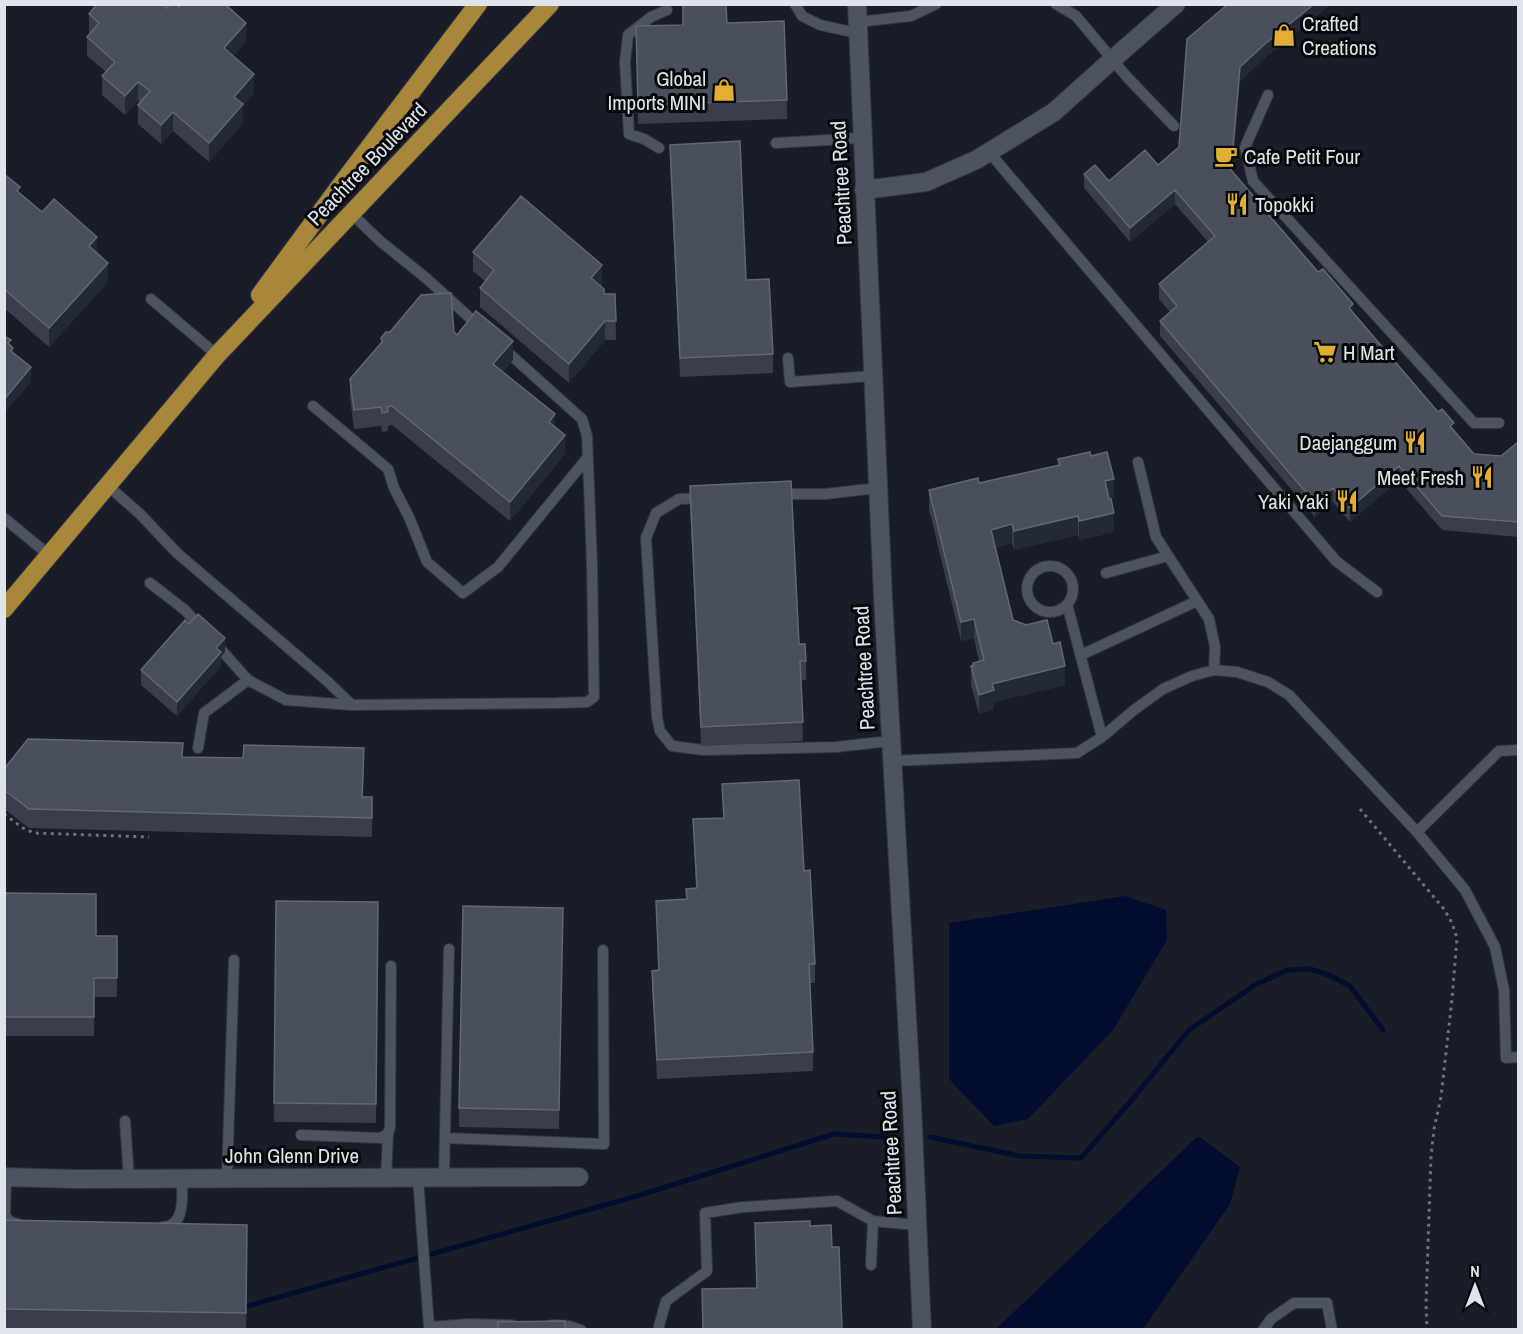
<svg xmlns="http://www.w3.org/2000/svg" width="1523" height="1334" font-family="'Archivo Narrow',sans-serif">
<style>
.water{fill:#020c2e}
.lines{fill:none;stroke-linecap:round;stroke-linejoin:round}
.stream{stroke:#020c2e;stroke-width:5}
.service-casing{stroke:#343740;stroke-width:12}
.minor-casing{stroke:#343740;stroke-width:20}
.tertiary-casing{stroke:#343740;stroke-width:20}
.trunk-casing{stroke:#343740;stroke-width:20}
.path{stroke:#6d727b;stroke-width:3;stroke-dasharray:3 4.5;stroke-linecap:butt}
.service{stroke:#4d5460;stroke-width:10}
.minor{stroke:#4d5460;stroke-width:18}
.tertiary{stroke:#4d5460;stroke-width:18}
.trunk{stroke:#a8873a;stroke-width:18}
.wall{fill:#393e4a}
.shaded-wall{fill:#242a35}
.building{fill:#4a505b;stroke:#626772;stroke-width:1.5}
.labels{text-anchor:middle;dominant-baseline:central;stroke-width:6;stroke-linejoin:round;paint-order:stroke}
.poi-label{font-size:21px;fill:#dfe3ea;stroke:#06080c;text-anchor:start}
.street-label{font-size:21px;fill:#dfe3ea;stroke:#06080c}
</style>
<rect width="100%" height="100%" fill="#181d28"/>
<path class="water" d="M1125,896L1166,910L1167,940L1113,1030L1028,1119L994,1126L949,1079V923Z
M1198,1136L1240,1167L1230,1204L1143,1329H996Z"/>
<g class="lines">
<path class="stream" d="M930,1137L1020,1156L1081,1158L1130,1102L1189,1030L1255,985L1287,970L1310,969L1329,975L1350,986L1383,1030
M240,1308L637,1196L834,1134L885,1137"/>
<g class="service-casing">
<path id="service" d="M795,4L802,16L820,25L857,33
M1056,4L1076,16L1127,77L1174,126
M858,22L911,16L936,4
M1268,95L1245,147L1253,181L1474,423H1499
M776,143L862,138
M659,148L644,139L629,134L625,62L628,35L651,17L667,10
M989,152L1336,561L1377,592
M351,213L380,241L426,278L481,328
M151,299L217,355
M788,358L790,382L872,376
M313,406L388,469L394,488L409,517L427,562L463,593L498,567L588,457
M1138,462L1156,537L1209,619L1215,647L1214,670
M107,485L140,514L177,553L327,681L352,705
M779,494H825L878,488
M704,498L679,499L656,513L646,538L657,717L660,731L672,746L703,750L836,747L890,741
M4,518L49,555
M1027 589a23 23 0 1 1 46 0a23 23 0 1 1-46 0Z
M1106,573L1168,556
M150,583L185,610L203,630
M1067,604L1102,737
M216,644L248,680L286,700L352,705L556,703L587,702L594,697L592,564L587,436L582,419L503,348
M1081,655L1197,601
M198,748L204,713L248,680
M892,761L1077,753L1102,737L1134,710L1163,689L1192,676L1214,670L1237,672L1268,682L1289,695L1417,832L1499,751L1518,750
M1417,832L1465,890L1495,947L1504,990L1506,1058L1518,1057
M125,1121L129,1179
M301,1135L380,1138L388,1134
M445,1138L604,1144L603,950
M6,1177L5,1215L9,1221L20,1225
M227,1178L234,960
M386,1178L388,1134L390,1127L391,966
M418,1178L429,1327L469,1324L512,1325
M444,1178L449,949
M162,1227C186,1228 182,1195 182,1178
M871,1265L873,1221L917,1225
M552,1325L569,1326L581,1330
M659,1330V1326L666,1301L707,1271L705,1213L743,1207L837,1201L873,1221
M1263,1330L1271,1319L1294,1303H1327L1332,1330"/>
</g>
<g class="minor-casing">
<path id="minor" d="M4,1177L77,1179L579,1177"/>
</g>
<g class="tertiary-casing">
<path id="tertiary" d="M857,4L883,598L912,1106L922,1330
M864,190L926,182L976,160L1054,112L1113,59L1176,4"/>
</g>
<g class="trunk-casing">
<path id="trunk" d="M260,295L343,182L478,4
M4,609L217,355L550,4"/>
</g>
<path class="path" d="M1360,809L1444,909L1452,923L1457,938L1452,999L1441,1097L1434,1129L1431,1156L1426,1304L1427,1330
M4,814L23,828L34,833L149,837"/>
<use href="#service" class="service"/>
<use href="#minor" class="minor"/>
<use href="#tertiary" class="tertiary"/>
<use href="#trunk" class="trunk"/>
</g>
<path class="wall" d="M683,4L727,23L787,100V119L638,124L636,26L683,25Z
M1228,4H1331L1266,57L1240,81L1232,171L1474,454L1501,456L1518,442V537L1442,530L1399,480L1350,522L1333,502L1315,517L1160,336V321L1170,312L1159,299V284L1208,242L1175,204L1130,242L1084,188V174L1109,181L1158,165L1179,147Z
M179,7L246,42L233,56L254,93L243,106V123L209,162L173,131L161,144L138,124V105L140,102L138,101L125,115L102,95V76L106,72L87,56V37L90,34L89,33V14Z
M670,145L746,280L773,354V373L680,377L670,164Z
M4,174L20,193L42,212L97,253L108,282L49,347L4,308Z
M473,252L602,284L601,286L604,294H615L616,340H605L569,383L480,307V288L485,281L473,271Z
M454,332L457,335L513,360L503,372L555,427L565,454L510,521L392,425L388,426V431L382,432L381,426L354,429L350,398V379Z
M1091,456L1114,498L1111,499L1114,532L1079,540L1078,535L1014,550L1012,543L995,548L1013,620L1053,644L1065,685L994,702V709L979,714L971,685V666H973V663L979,661L974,638L961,641L929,509V490L979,483L1058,465V459Z
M690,486L799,644L806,661V680H801L803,741L701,746L690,505Z
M225,652L221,657V666L177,716L141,685V670Z
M183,757L364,767L363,797H372V837L29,828L4,809V769Z
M722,784L804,871L815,964V983H810L813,1052V1071L657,1079L652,990V971H658L656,901L686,899V889H696L693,819L723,818Z
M4,893L96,936H117V997H94V1036H4Z
M276,901L378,902L376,1123L274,1122Z
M563,908L559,1129L459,1127V1108Z
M4,1220L247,1244L246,1329H98L4,1328Z
M755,1223L810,1226L832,1247L842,1329H703L702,1289L757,1288Z"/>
<path class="shaded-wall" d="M1314,4H1331L1266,57L1240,81L1231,185V170L1240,67L1266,43Z
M246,23V42L224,67V48Z
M254,74V93L243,106V123L209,162V143L234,97Z
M138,82V101L125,115V96Z
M173,112V131L161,144V125Z
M1175,190V204L1130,242V228Z
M1274,211V225L1269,215Z
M97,237V256L89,246Z
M108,263V282L49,347V328Z
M602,265V284L591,297V278Z
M1353,304V319L1349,308Z
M605,321V340L569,383V364Z
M513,341V360L493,383V364Z
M31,367V382L4,414V400Z
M555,414V433L549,422Z
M565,435V454L510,521V502Z
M1399,466V480L1350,522V508Z
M1114,479V498L1105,500V481Z
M1333,488V502L1315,517V503Z
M1114,513V532L1079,540V521Z
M1078,516V535L1014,550V531Z
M1012,524V543L991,549V530Z
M974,619V638L961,641V622Z
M225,638V652L221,657V666L177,716V702L216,648Z
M1065,666V685L994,702V709L979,714V695L992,684Z"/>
<path class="building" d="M97,4H163L167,8L170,4H176L179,7L181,4H225L246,23L224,48L254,74L234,97L243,104L209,143L173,112L161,125L138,105L150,91L138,82L125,96L102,76L115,62L87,37L99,23L89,14Z
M683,4H726L727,23L784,21L787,100L638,105L636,26L683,25Z
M1228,4H1314L1266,43L1240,67L1231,170L1256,199L1260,195L1274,211L1269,215L1318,272L1323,269L1353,304L1349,308L1438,412L1442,409L1454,423L1450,426L1474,454L1501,456L1518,442V522L1442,516L1399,466L1350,508L1333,488L1315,503L1160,321L1177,306L1159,284L1215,236L1175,190L1130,228L1084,174L1095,165L1109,181L1145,150L1158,165L1179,147L1187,39Z
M740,141L746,280L769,279L773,354L680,358L670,145Z
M4,174L20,187L17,191L42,212L54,199L97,237L89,246L108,263L49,328L4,289Z
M521,196L602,265L591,278L604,289V294H615L616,321H605L569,364L480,288L494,270L473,252Z
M451,293L454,332L457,335L476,311L513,341L493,364L555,414L549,422L565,435L510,502L392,406L387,407L388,412L382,413L381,407L354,410L350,379L382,342L381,338L386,332H390L421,295Z
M4,336L11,340L8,343L13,348L11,351L31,367L4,400Z
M1090,452L1091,456L1107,452L1114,479L1105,481L1109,499H1111L1114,513L1079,521L1078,516L1014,531L1012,524L991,530L1013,620L1026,625L1047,620L1053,644L1060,642L1065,666L992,684L994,690L979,695L971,666H973V663L984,660L974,619L961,622L929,490L978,478L979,483L1060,465L1058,459Z
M791,481L799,644H805L806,661H800L803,722L701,727L690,486Z
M198,614L225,638L216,648L221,652L177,702L141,670L185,620L189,624Z
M28,739L183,743L182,757L243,758L244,745L364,748L362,797H372V818L29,809L4,790V769Z
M799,780L804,871L810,870L815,964H809L813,1052L657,1060L652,971L659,970L656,901L687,899L686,889L697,888L693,819L724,818L722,784Z
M4,893L96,894V936H117V978H94V1017H4Z
M276,901L378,902L376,1104L274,1103Z
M463,906L563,908L559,1110L459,1108Z
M4,1220L247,1225L246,1313L4,1309Z
M810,1221V1226L831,1225L832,1247H839L842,1329H703L702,1289L757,1288L755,1223Z
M565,1321V1329H498V1322Z"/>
<defs>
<g id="shop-bare" transform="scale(1.8)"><path d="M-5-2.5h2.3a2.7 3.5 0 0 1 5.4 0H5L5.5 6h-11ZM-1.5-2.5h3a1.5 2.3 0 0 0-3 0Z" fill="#e2af34" stroke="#06080c" stroke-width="2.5" paint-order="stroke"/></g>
<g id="cafe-bare" transform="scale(1.8)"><path d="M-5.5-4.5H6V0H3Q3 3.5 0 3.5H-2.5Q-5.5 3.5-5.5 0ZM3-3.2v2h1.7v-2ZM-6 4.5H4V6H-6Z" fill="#e2af34" stroke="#06080c" stroke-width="2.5" paint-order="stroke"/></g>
<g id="restaurant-bare" transform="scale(1.8)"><path d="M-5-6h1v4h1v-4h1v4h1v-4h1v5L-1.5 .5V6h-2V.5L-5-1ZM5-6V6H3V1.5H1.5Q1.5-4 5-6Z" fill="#e2af34" stroke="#06080c" stroke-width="2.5" paint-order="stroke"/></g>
<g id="supermarket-bare" transform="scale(1.8)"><path d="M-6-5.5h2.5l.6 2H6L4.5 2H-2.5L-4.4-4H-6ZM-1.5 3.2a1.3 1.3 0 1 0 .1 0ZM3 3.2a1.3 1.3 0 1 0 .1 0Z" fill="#e2af34" stroke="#06080c" stroke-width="2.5" paint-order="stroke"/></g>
</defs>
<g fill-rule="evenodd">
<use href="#shop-bare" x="1284" y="35"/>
<use href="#shop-bare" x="724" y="90"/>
<use href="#cafe-bare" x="1226" y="156"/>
<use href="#restaurant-bare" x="1237" y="204"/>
<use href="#supermarket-bare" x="1325" y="352"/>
<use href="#restaurant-bare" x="1415" y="442"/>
<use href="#restaurant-bare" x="1482" y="477"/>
<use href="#restaurant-bare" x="1347" y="501"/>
</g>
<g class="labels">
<g class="poi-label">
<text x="1302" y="23">Crafted<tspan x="1302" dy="24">Creations</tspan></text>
<text x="706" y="78" text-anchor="end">Global<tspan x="706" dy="24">Imports MINI</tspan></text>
<text x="1244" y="156">Cafe Petit Four</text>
<text x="1255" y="204">Topokki</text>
<text x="1343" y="352">H Mart</text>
<text x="1397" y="442" text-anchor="end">Daejanggum</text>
<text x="1464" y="477" text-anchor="end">Meet Fresh</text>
<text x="1329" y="501" text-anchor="end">Yaki Yaki</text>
</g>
<g class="street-label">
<text transform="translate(367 164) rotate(-46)">Peachtree Boulevard</text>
<text transform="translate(841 183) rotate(-93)">Peachtree Road</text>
<text transform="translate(864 668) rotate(-93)">Peachtree Road</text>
<text transform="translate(891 1153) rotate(-93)">Peachtree Road</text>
<text x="292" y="1155">John Glenn Drive</text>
</g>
</g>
<rect width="1523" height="1334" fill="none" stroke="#dfe3ea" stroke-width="12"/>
<g transform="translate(1475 1286)" stroke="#06080c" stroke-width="4.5" paint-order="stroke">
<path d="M0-4.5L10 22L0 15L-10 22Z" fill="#dfe3ea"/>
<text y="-9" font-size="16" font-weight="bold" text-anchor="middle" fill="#dfe3ea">N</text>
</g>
</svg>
